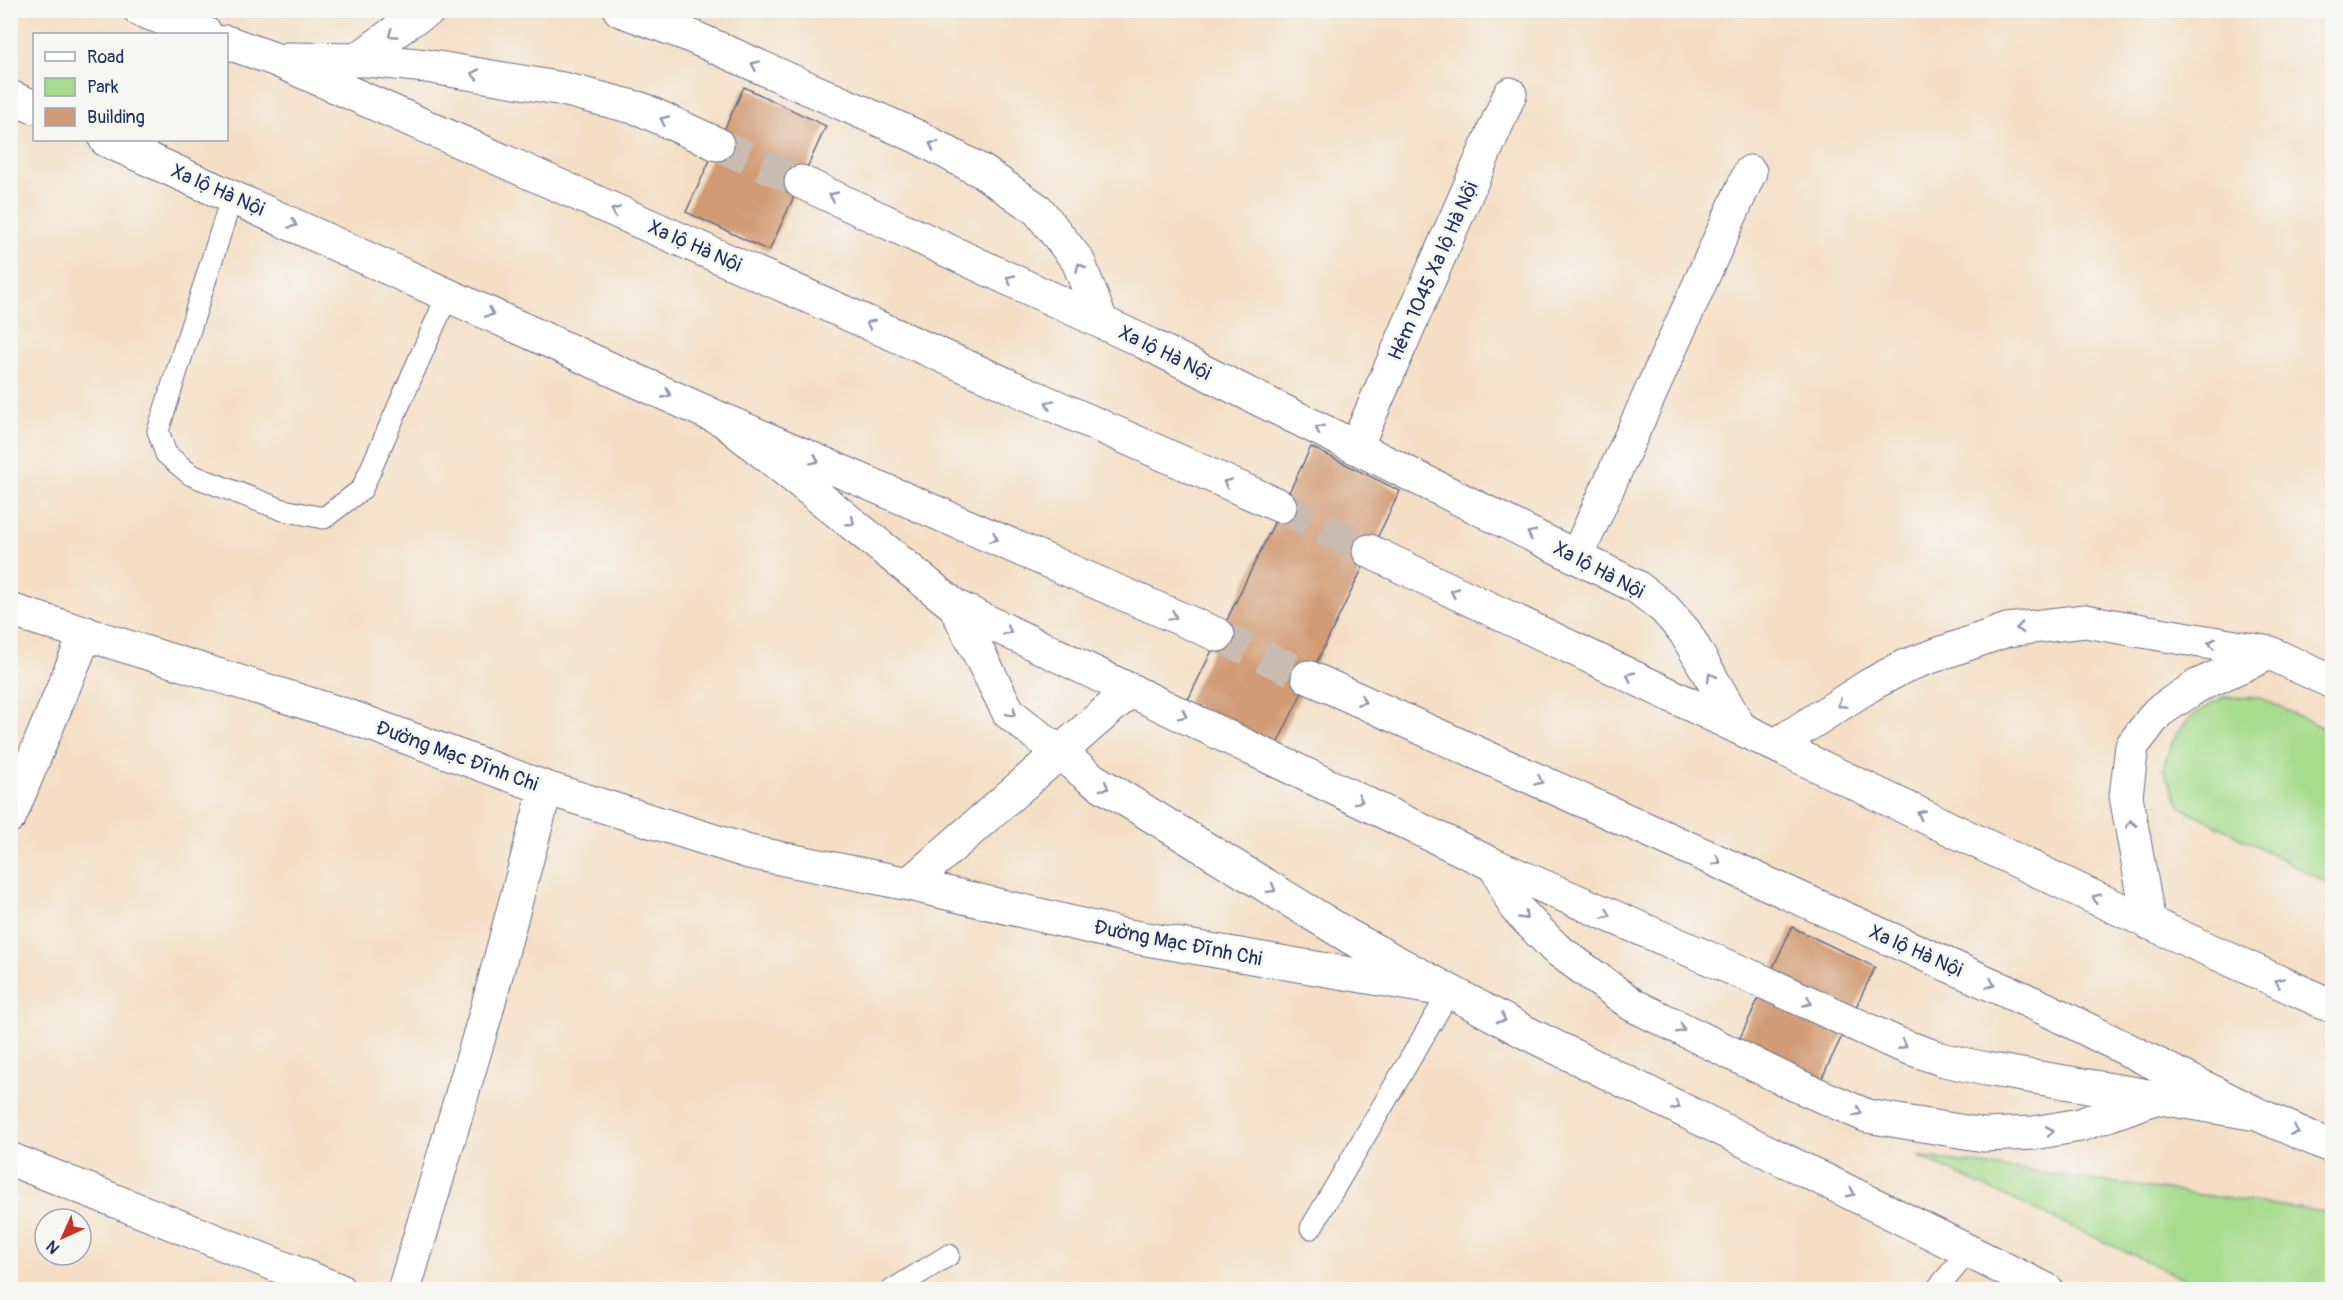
<svg xmlns="http://www.w3.org/2000/svg" width="2343" height="1300" font-family="Pangolin,sans-serif">
<style>
.green{fill:#a7dc8d;stroke:#618676;stroke-width:1.5}
.building{fill:#d19b75}
.lines{fill:none;stroke-linecap:round;stroke-linejoin:round}
.trunk-tunnel{stroke:#c9bbb0;stroke-width:33;stroke-dasharray:33 16;stroke-linecap:butt}
.service-casing{stroke:#676c82;stroke-width:23}
.minor-casing{stroke:#676c82;stroke-width:35}
.trunk-casing{stroke:#676c82;stroke-width:35}
.service{stroke:#fff;stroke-width:21}
.minor{stroke:#fff;stroke-width:33}
.trunk{stroke:#fff;stroke-width:33}
.oneway{stroke:#8d97ae}
.labels{text-anchor:middle;dominant-baseline:central;stroke-width:6;stroke-linejoin:round;paint-order:stroke}
.street-label{font-size:20px;fill:#1b2f5e;stroke:#f6f6f2}
</style>
<rect width="100%" height="100%" fill="#f6f6f2"/>
<filter id="ink" filterUnits="userSpaceOnUse"><feTurbulence type="fractalNoise" baseFrequency=".0167" numOctaves="2"/><feDisplacementMap in="SourceGraphic" scale="12" xChannelSelector="R" yChannelSelector="G"/><feConvolveMatrix kernelMatrix="1 2 1 2 8 2 1 2 1" color-interpolation-filters="sRGB"/></filter>
<filter id="wash" filterUnits="userSpaceOnUse"><feTurbulence type="fractalNoise" baseFrequency=".008" numOctaves="4" result="noise"/><feDisplacementMap in="SourceGraphic" scale="24" xChannelSelector="R" yChannelSelector="G"/><feGaussianBlur stdDeviation="1.35" result="paint"/><feColorMatrix in="noise" values="0 0 0 0 0 0 0 0 0 0 0 0 0 0 0 0 0 1.4 0 .05"/><feComposite in="paint" operator="in"/></filter>
<g filter="url(#wash)">
<rect width="100%" height="100%" fill="#f4dec4"/>
<path class="green" d="M2224,697L2261,698L2332,732V885L2181,807L2163,769C2176,724 2185,719 2224,697Z
M1918,1156L2332,1213V1289H2207Z"/>
<g id="blocks">
<path class="building" d="M744,87L826,126L769,251L686,212Z
M1311,447L1400,491L1276,746L1187,702Z
M1792,927L1875,967L1821,1080L1739,1040Z"/>
</g>
</g>
<g filter="url(#ink)">
<use href="#blocks" fill-opacity="0" stroke="#676c82" stroke-width="1.5"/>
<g class="lines">
<path class="trunk-tunnel" d="M717,144L801,182
M1280,506L1369,551
M1218,635L1308,677"/>
<g class="service-casing">
<path id="service" d="M232,196L158,431L166,454L191,475L283,510L324,518L362,489L448,294
M1311,1228L1450,991
M892,1290L949,1255
M1936,1290L1969,1251"/>
</g>
<g class="minor-casing">
<path id="minor" d="M1356,447L1510,94
M1577,556L1750,172
M10,610L348,716L546,788L749,852L909,884L1123,935L1444,990
M10,816L86,633
M909,884L1131,690
M10,1159L339,1290
M404,1290L484,1020L546,788"/>
</g>
<g class="trunk-casing">
<path id="trunk" d="M140,10L206,34
M620,10L686,34L918,137L983,172L1038,210L1078,261L1101,321
M226,42L274,59L1280,506
M288,59L367,60L426,66L563,89L641,109L717,144
M357,60L411,20L429,10
M10,97L34,107
M106,140L723,420L1218,635
M801,182L1142,341L1637,587L1664,608L1685,632L1740,728
M723,420L955,606L1496,866L1766,983L1898,1044L1944,1060L1986,1069L2257,1114
M1369,551L2091,896L2332,1006
M955,606L1009,713L1092,779L1350,937L1525,1032L2047,1290
M1308,677L2046,1009L2257,1114L2332,1147
M1776,745L1870,685L1905,666L2007,630L2085,621L2270,653L2332,682
M1496,866L1515,907L1555,948L1633,1005L1796,1085L1867,1116L1984,1135L2034,1133L2080,1125L2155,1098
M2149,923L2126,796L2132,746L2158,712L2197,686L2270,653"/>
</g>
<use href="#service" class="service"/>
<use href="#minor" class="minor"/>
<use href="#trunk" class="trunk"/>
</g>
<defs><path id="oneway-chevron" d="M-2-3.5L2.5 0L-2 3.5" fill="none" stroke-width="1.6" stroke-linecap="round" stroke-linejoin="round" transform="scale(1.5)"/></defs>
<g class="oneway">
<use href="#oneway-chevron" transform="translate(392 34) rotate(144)"/>
<use href="#oneway-chevron" transform="translate(755 65) rotate(-156)"/>
<use href="#oneway-chevron" transform="translate(475 74) rotate(-170)"/>
<use href="#oneway-chevron" transform="translate(664 120) rotate(-155)"/>
<use href="#oneway-chevron" transform="translate(933 145) rotate(-152)"/>
<use href="#oneway-chevron" transform="translate(833 196) rotate(-155)"/>
<use href="#oneway-chevron" transform="translate(615 211) rotate(-156)"/>
<use href="#oneway-chevron" transform="translate(293 224) rotate(24)"/>
<use href="#oneway-chevron" transform="translate(1080 267) rotate(-114)"/>
<use href="#oneway-chevron" transform="translate(1010 279) rotate(-155)"/>
<use href="#oneway-chevron" transform="translate(490 313) rotate(25)"/>
<use href="#oneway-chevron" transform="translate(870 324) rotate(-156)"/>
<use href="#oneway-chevron" transform="translate(667 394) rotate(25)"/>
<use href="#oneway-chevron" transform="translate(1049 404) rotate(-156)"/>
<use href="#oneway-chevron" transform="translate(1319 429) rotate(-154)"/>
<use href="#oneway-chevron" transform="translate(815 460) rotate(24)"/>
<use href="#oneway-chevron" transform="translate(1227 483) rotate(-156)"/>
<use href="#oneway-chevron" transform="translate(851 522) rotate(39)"/>
<use href="#oneway-chevron" transform="translate(1531 534) rotate(-154)"/>
<use href="#oneway-chevron" transform="translate(994 538) rotate(24)"/>
<use href="#oneway-chevron" transform="translate(1454 592) rotate(-155)"/>
<use href="#oneway-chevron" transform="translate(1173 616) rotate(24)"/>
<use href="#oneway-chevron" transform="translate(2020 628) rotate(174)"/>
<use href="#oneway-chevron" transform="translate(1008 631) rotate(26)"/>
<use href="#oneway-chevron" transform="translate(2212 643) rotate(-170)"/>
<use href="#oneway-chevron" transform="translate(1630 676) rotate(-155)"/>
<use href="#oneway-chevron" transform="translate(1711 677) rotate(-120)"/>
<use href="#oneway-chevron" transform="translate(1362 701) rotate(24)"/>
<use href="#oneway-chevron" transform="translate(1841 704) rotate(147)"/>
<use href="#oneway-chevron" transform="translate(1012 713) rotate(50)"/>
<use href="#oneway-chevron" transform="translate(1183 715) rotate(26)"/>
<use href="#oneway-chevron" transform="translate(1539 781) rotate(24)"/>
<use href="#oneway-chevron" transform="translate(1105 787) rotate(31)"/>
<use href="#oneway-chevron" transform="translate(1359 800) rotate(26)"/>
<use href="#oneway-chevron" transform="translate(1921 814) rotate(-154)"/>
<use href="#oneway-chevron" transform="translate(2131 824) rotate(-100)"/>
<use href="#oneway-chevron" transform="translate(1717 861) rotate(24)"/>
<use href="#oneway-chevron" transform="translate(1272 889) rotate(31)"/>
<use href="#oneway-chevron" transform="translate(2096 898) rotate(-155)"/>
<use href="#oneway-chevron" transform="translate(1607 914) rotate(23)"/>
<use href="#oneway-chevron" transform="translate(1524 916) rotate(46)"/>
<use href="#oneway-chevron" transform="translate(2279 982) rotate(-156)"/>
<use href="#oneway-chevron" transform="translate(1991 984) rotate(24)"/>
<use href="#oneway-chevron" transform="translate(1808 1002) rotate(24)"/>
<use href="#oneway-chevron" transform="translate(1502 1019) rotate(29)"/>
<use href="#oneway-chevron" transform="translate(1681 1029) rotate(26)"/>
<use href="#oneway-chevron" transform="translate(1903 1045) rotate(20)"/>
<use href="#oneway-chevron" transform="translate(1676 1106) rotate(26)"/>
<use href="#oneway-chevron" transform="translate(1858 1112) rotate(24)"/>
<use href="#oneway-chevron" transform="translate(2050 1131) rotate(-10)"/>
<use href="#oneway-chevron" transform="translate(2295 1131) rotate(23)"/>
<use href="#oneway-chevron" transform="translate(1851 1193) rotate(26)"/>
</g>
</g>
<g class="labels">
<g class="street-label">
<text transform="translate(218 190) rotate(24)">Xa lộ Hà Nội</text>
<text transform="translate(695 246) rotate(24)">Xa lộ Hà Nội</text>
<text transform="translate(1433 271) rotate(-66)">Hẻm 1045 Xa lộ Hà Nội</text>
<text transform="translate(1165 353) rotate(26)">Xa lộ Hà Nội</text>
<text transform="translate(1599 570) rotate(28)">Xa lộ Hà Nội</text>
<text transform="translate(457 756) rotate(20)">Đường Mạc Đĩnh Chi</text>
<text transform="translate(1178 943) rotate(11)">Đường Mạc Đĩnh Chi</text>
<text transform="translate(1916 951) rotate(24)">Xa lộ Hà Nội</text>
</g>
</g>
<rect width="2343" height="1300" fill="none" stroke="#f6f6f2" stroke-width="36"/>
<rect x="33" y="33" width="195" height="108" fill="#f6f6f2" stroke="#9ea6b7" stroke-width="1.5"/>
<rect x="45" y="52" width="30" height="9" fill="#ffffff" stroke="#9ea6b7" stroke-width="1.5"/>
<text x="87" y="63" font-size="18" fill="#1b2f5e">Road</text>
<rect x="45" y="78" width="30" height="18" fill="#a7dc8d" stroke="#9ea6b7" stroke-width="1.5"/>
<text x="87" y="93" font-size="18" fill="#1b2f5e">Park</text>
<rect x="45" y="108" width="30" height="18" fill="#d19b75" stroke="#9ea6b7" stroke-width="1.5"/>
<text x="87" y="123" font-size="18" fill="#1b2f5e">Building</text>
<g transform="translate(63 1237) rotate(225)"><circle r="28" fill="#f6f6f2" stroke="#9ea6b7" stroke-width="1.5"/>
<path d="M0-4.5L10 22L0 15L-10 22Z" fill="#c8321e"/>
<text y="-9" font-size="16" font-weight="bold" text-anchor="middle" fill="#1b2f5e">N</text>
</g>
</svg>
